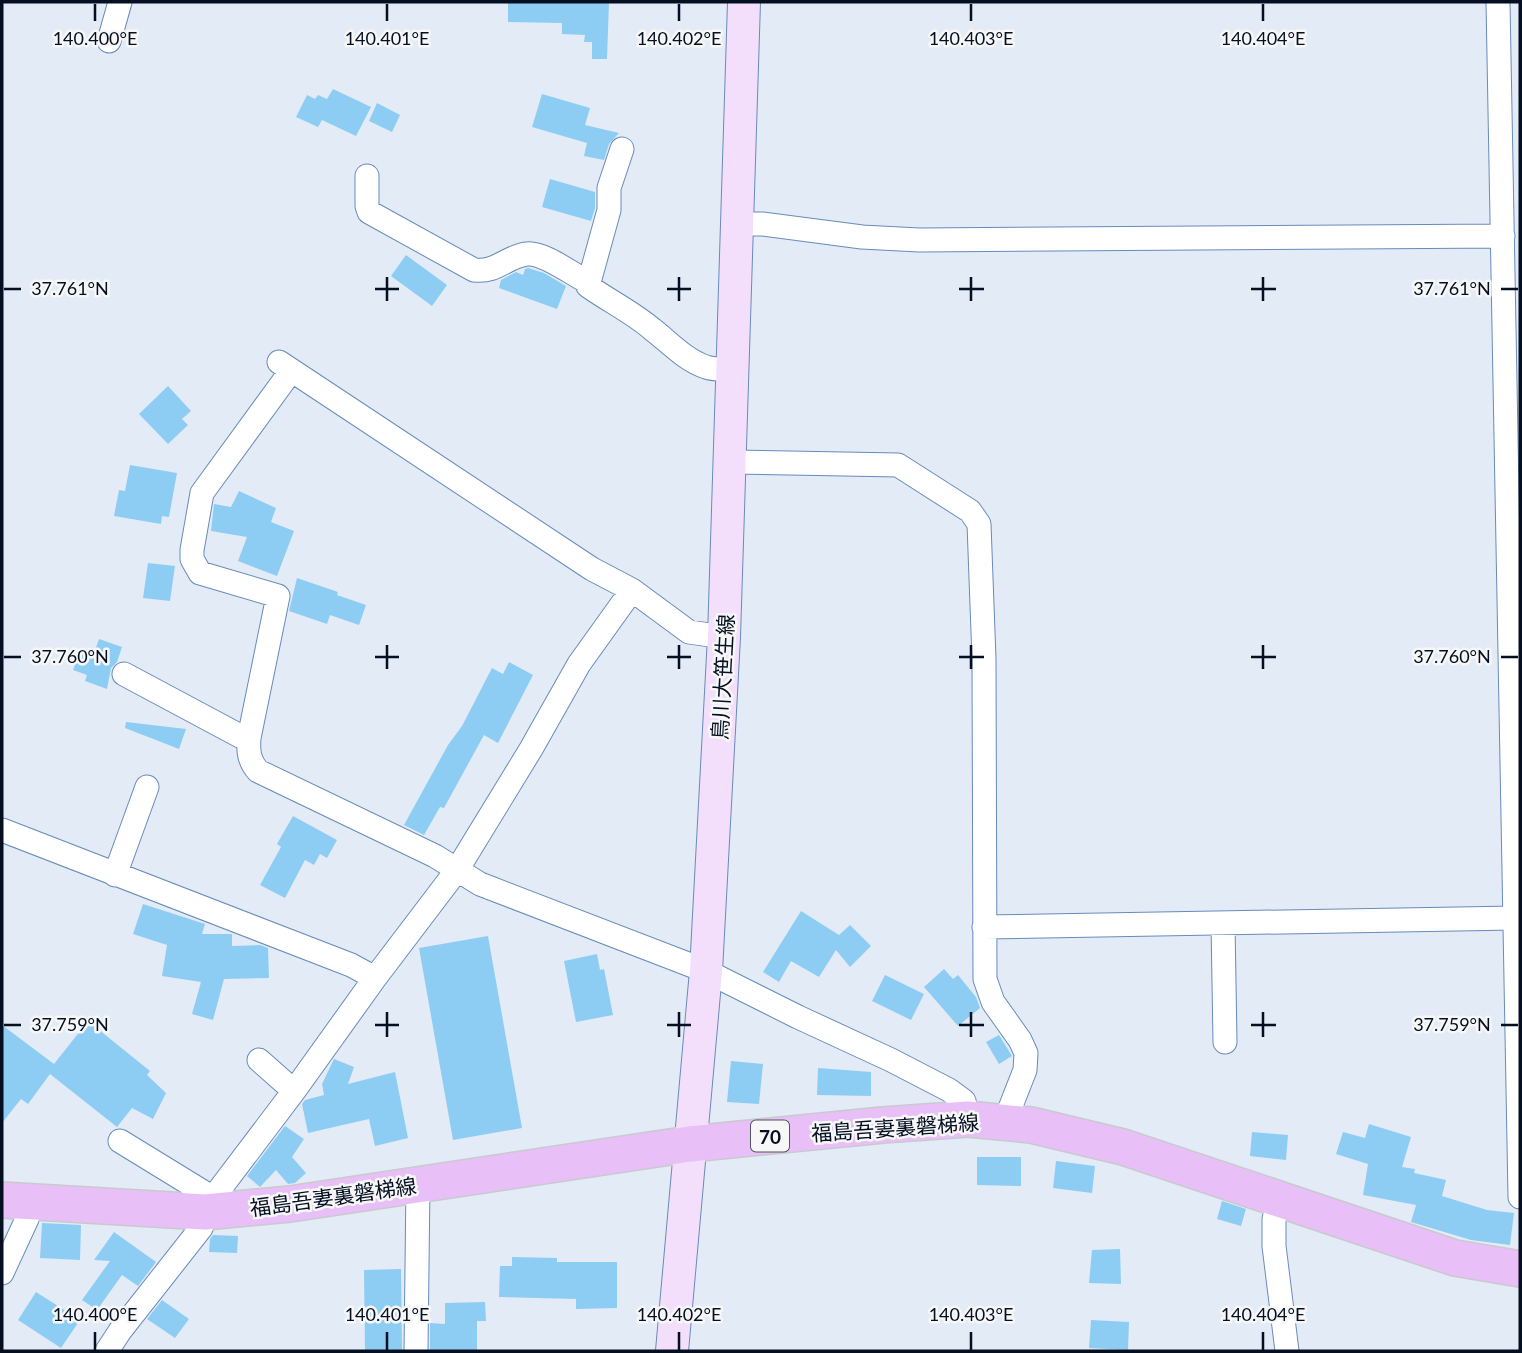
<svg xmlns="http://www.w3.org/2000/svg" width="1522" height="1353" font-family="Lato,'Noto Sans JP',sans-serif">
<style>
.building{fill:#8ecdf3}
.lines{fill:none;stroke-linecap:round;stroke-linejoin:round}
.street-casing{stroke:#678bbb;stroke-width:25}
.secondary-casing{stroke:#678bbb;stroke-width:34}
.primary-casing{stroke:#c8cace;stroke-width:38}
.street{stroke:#fff;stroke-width:23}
.secondary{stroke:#f3dffb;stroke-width:32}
.primary{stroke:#e8bff7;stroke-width:35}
.ticks{fill:none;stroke:#040f21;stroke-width:2.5}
.labels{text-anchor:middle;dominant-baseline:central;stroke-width:5;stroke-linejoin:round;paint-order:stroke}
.shield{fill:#f7f7f7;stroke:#4d5561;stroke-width:2}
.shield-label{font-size:19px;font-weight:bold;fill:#040f21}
.street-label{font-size:21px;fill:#040f21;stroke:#f7f7f7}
.ticks-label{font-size:18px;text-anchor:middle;fill:#040f21;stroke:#f7f7f7;stroke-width:5;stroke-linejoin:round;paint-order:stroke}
</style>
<rect width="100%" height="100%" fill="#e3ebf6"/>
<path class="building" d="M508,2H609L607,59H592V42H584L585,35L562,34V23L508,22Z
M333,89L371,107L356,136L322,120L318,127L296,117L307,95L315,99L318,95L327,99Z
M542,94L590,108L585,125L619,133L609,144L604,160L584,156L587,143L532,127Z
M377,103L400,115L392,132L369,121Z
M550,179L595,192V208L591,221L542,207Z
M406,255L447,285L432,306L391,276Z
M528,268L544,273L566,286L557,309L499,288L501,280L516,272L523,275L525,269Z
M168,386L191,411L182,419L188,425L168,444L139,414Z
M130,465L177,473L169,517L162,516L161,524L114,516L119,490L125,491Z
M239,491L276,508L271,522L294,531L277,576L238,561L247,537L211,531L214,504L231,507Z
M148,563L175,566L170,601L143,598Z
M297,578L338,592L337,595L366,605L359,625L330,615L327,624L289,611Z
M99,639L122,647L117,662L111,668L107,689L85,681L87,675L73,670L81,649L94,653Z
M509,662L533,675L498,743L484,735L444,808L440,807L424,835L404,825L448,745L462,726L492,668L503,674Z
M126,722L186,729L179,749L125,728Z
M293,816L337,840L327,858L320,854L314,865L305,860L285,898L260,885L281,847L277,844Z
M143,904L205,924L202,934H232V946L260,945L268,948L269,978L224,979L213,1020L192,1014L201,982L162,976L167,945L133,934Z
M801,911L839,935L850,925L871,946L850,967L836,950L819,977L791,961L779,982L763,972Z
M488,936L522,1128L453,1140L419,948Z
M597,954L600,970L604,969L613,1015L576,1022L564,961Z
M944,969L953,979L958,975L976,997L980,1008L958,1026L924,987Z
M885,975L924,994L911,1020L872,1001Z
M88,1021L150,1071L147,1075L166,1093L153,1119L132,1108L117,1127L50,1074L28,1104L21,1099L2,1123V1025L54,1064Z
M999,1035L1012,1056L999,1064L986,1042Z
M334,1059L354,1067L348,1084L395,1072L408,1138L375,1146L369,1119L308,1133L302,1104L305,1100L324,1095L322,1084Z
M731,1061L763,1064L759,1104L727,1102Z
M818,1068L871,1072V1096L817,1095Z
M1369,1124L1411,1137L1402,1167L1415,1169L1414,1173L1446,1180L1442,1196L1487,1210L1514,1213L1510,1245L1471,1240L1411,1222L1416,1205L1363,1195L1368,1164L1336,1154L1343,1132L1365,1138Z
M285,1126L304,1139L292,1157L306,1173L295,1183L288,1184L276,1170L260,1187L247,1176Z
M1252,1132L1288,1135L1286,1160L1250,1156Z
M977,1157H1021V1186L977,1185Z
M1056,1161L1095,1166L1092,1193L1053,1188Z
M1222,1201L1246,1209L1241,1226L1217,1219Z
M42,1223L81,1225L80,1260L40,1258Z
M114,1232L156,1262L138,1286L122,1275L97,1310L82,1300L110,1261L94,1260Z
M213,1235L238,1236L237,1253L209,1252L210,1239Z
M1120,1249L1121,1284L1089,1283L1092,1250Z
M512,1257L557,1258V1262H617V1308L576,1309V1299L499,1297L500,1266H512Z
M401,1269L402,1351H365L364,1270Z
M36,1292L80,1320L61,1348L18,1320Z
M162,1300L189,1319L175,1338L147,1319Z
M485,1302L486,1321H477V1351H430V1323L445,1324V1303Z
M1091,1320L1129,1322L1128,1350L1089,1348Z"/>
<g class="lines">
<g class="street-casing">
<path id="street" d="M1498,2L1520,1197
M109,41L120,2
M622,149L609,188V210L588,286C609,301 632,312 652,329C669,342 685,360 706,367C714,370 724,369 733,370
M367,176V206L369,212L474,270C497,273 507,256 527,254C544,252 573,275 588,282
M737,224H762L862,237L919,240L1503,236
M279,362L592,569L632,590
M291,371L202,493L192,550V559L200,573L278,596L249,738C248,751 249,761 258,771L435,856L480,884L706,971L798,1017L891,1060L949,1090L964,1101L968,1119
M731,462L898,465L970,511L979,524L984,659L985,979L993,1002L1020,1040L1026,1053L1025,1070L1005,1121
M124,674L240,736L249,738
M2,830L351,965L375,978
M115,875L147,787
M1223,923L1225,1042
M984,927L1515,918
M259,1060L294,1091L375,978L457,870L531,749L579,664L632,590L689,632L724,637
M120,1141L213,1198
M1280,1199L1274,1219V1246L1287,1351
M2,1273L27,1219L31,1202
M107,1351L120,1331L201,1228L213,1198L294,1091
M416,1351L418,1184"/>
</g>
<g class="secondary-casing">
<path id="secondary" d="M672,1351L706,971L724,637L744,2"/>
</g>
<g class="primary-casing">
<path id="primary" d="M2,1200L205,1212L290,1204L690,1144L883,1125L968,1119L1031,1125L1123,1147L1455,1258L1520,1269"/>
</g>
<use href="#street" class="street"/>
<use href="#secondary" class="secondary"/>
<use href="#primary" class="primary"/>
</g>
<path class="ticks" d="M95,4V21M387,4V21M679,4V21M971,4V21M1263,4V21M387,277V301M679,277V301M971,277V301M1263,277V301M4,289H21M375,289H399M667,289H691M959,289H984M1251,289H1276M1501,289H1518M387,645V669M679,645V669M971,645V669M1263,645V669M4,657H21M375,657H399M667,657H691M959,657H984M1251,657H1276M1501,657H1518M387,1012V1037M679,1012V1037M971,1012V1037M1263,1012V1037M4,1025H21M375,1025H399M667,1025H691M959,1025H984M1251,1025H1276M1501,1025H1518M95,1332V1350M387,1332V1350M679,1332V1350M971,1332V1350M1263,1332V1350"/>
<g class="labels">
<rect class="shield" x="751" y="1120.5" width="38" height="31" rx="5"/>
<g class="shield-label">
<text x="770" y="1136">70</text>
</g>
<g class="street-label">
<text transform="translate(722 677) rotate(-87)">鳥川大笹生線</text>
<text transform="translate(895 1127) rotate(-4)">福島吾妻裏磐梯線</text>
<text transform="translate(333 1196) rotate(-8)">福島吾妻裏磐梯線</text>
</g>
</g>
<g class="ticks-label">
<text x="95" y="45">140.400°E</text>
<text x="387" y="45">140.401°E</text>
<text x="679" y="45">140.402°E</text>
<text x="971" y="45">140.403°E</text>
<text x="1263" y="45">140.404°E</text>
<text x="70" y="295">37.761°N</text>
<text x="1452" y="295">37.761°N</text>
<text x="70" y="663">37.760°N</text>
<text x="1452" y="663">37.760°N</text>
<text x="70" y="1031">37.759°N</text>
<text x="1452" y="1031">37.759°N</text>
<text x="95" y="1321">140.400°E</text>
<text x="387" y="1321">140.401°E</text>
<text x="679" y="1321">140.402°E</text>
<text x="971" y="1321">140.403°E</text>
<text x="1263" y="1321">140.404°E</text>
</g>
<rect width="1522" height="1353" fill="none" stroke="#040f21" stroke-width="7"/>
</svg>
